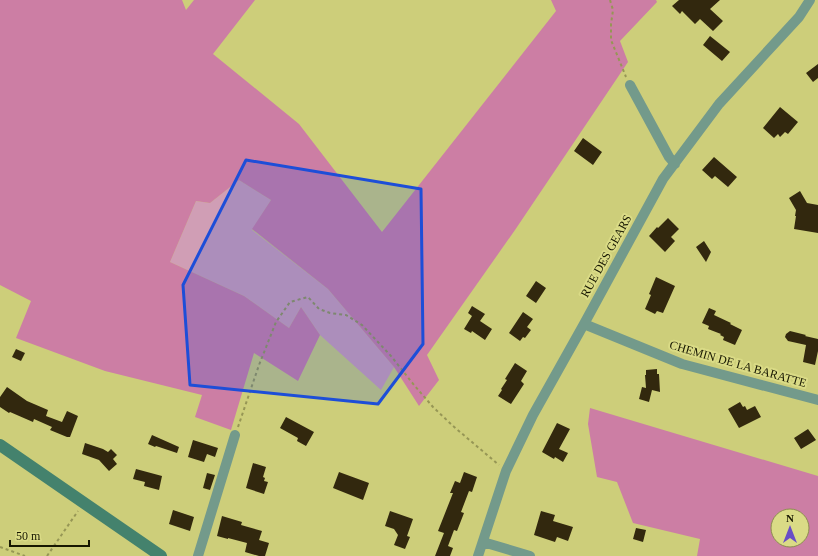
<svg xmlns="http://www.w3.org/2000/svg" width="818" height="556" font-family="'Times New Roman',serif">
<style>
.green{fill:#d09eb5}
.forest{fill:#cc7ea4;fill-rule:evenodd}
.building{fill:#32280e}
.lines{fill:none;stroke-linecap:round;stroke-linejoin:round}
.path{stroke:#969655;stroke-width:2;stroke-dasharray:3 3;stroke-linecap:butt}
.street{stroke:#739a8b;stroke-width:10}
.secondary{stroke:#44826d;stroke-width:12}
.marked{fill:#1d4ed8;fill-opacity:0.2;stroke:#1d4ed8;stroke-width:3;stroke-linejoin:round}
.labels{text-anchor:middle;dominant-baseline:central;stroke-width:4;stroke-linejoin:round;paint-order:stroke}
.street-label{font-size:12px;fill:#171700;stroke:#dadb86}
</style>
<rect width="100%" height="100%" fill="#cdce7a"/>
<path class="green" d="M239,180L271,200L252,230L328,289L394,367L381,390L320,335L301,307L289,328L244,296L170,262L196,201L210,203Z"/>
<path class="forest" d="M0,0H182L186,10L194,0H255L213,54L299,124L382,232L556,11L551,0H656L657,2L620,41L628,62L515,230L427,355L439,380L419,406L394,367L328,289L252,229L271,200L239,180L210,203L196,201L170,262L244,296L289,328L301,307L320,335L298,381L254,353L231,430L195,417L202,395L105,371L16,338L31,301L0,285Z
M590,408L818,476V556H697L700,539L633,523L617,482L597,477L588,424ZM778,516H802V540H778Z"/>
<path class="building" d="M679,0H720L710,9L723,21L713,31L700,19L695,24L682,11L680,14L672,6Z
M710,36L730,52L722,61L703,45Z
M818,64V78L813,82L806,73Z
M780,107L798,122L788,134L785,132L780,137L778,134L774,138L763,128Z
M583,138L602,152L593,165L574,151Z
M714,157L737,177L728,187L715,176L712,179L702,170Z
M800,191L807,203L818,205V233L794,229L796,216H795L796,210L789,198Z
M668,218L679,229L671,237L675,241L665,252L649,236L657,227L658,228Z
M704,241L711,252L706,262L696,247Z
M656,277L675,286L663,313L657,311L655,314L645,309L651,295L649,294Z
M536,281L546,288L536,303L526,296Z
M472,306L485,314L480,321L492,329L485,340L472,331L471,333L464,329L472,316L468,313Z
M709,308L716,311L714,315L731,323L730,324L742,330L735,345L723,340L724,337L720,335L721,334L708,329L709,326L702,323Z
M523,312L533,319L527,327L531,330L525,338L523,337L520,341L509,333Z
M790,331L806,335L805,336L818,339V351L815,365L803,362L806,345L788,341L785,337L786,334Z
M16,349L25,353L21,361L12,357Z
M515,363L527,371L521,381L524,384L511,404L498,396L502,390L501,389L507,380L505,379Z
M657,369V374H659L660,392L652,390L649,402L639,399L642,387L646,388L645,375H646V370Z
M7,387L27,401L48,410L46,416L62,422L67,411L78,416L70,437H67L50,430L52,427L34,419L33,422L10,412L9,413L0,407V397Z
M740,402L743,407L745,406L747,410L755,406L761,417L739,428L728,409Z
M286,417L314,432L306,446L297,441L298,438L280,428Z
M557,423L570,429L559,449L568,453L563,462L555,457L554,459L542,452Z
M808,429L816,440L801,449L794,438Z
M152,435L179,447L177,453L156,446L155,447L148,444Z
M193,440L218,448L215,457L207,454L204,462L188,457Z
M85,443L103,449L108,452L111,449L117,455L113,459L117,464L109,471L99,460L82,454Z
M253,463L266,467L263,477L265,478L264,481L268,482L264,494L246,488Z
M136,469L162,476L159,490L144,486L145,482L133,479Z
M339,472L369,483L363,500L333,488Z
M464,472L477,477L472,492L469,491L461,512L464,513L457,531L454,530L448,546L453,548L450,556H435L444,533L438,531L453,493H450L455,481L460,483Z
M207,473L215,475L210,490L203,488Z
M173,510L194,517L190,531L169,524Z
M390,511L413,519L407,536L410,537L405,549L394,545L398,535L394,529L385,526Z
M541,511L555,515L553,521L573,527L568,541L557,537L555,542L534,535Z
M222,516L242,522L241,525L262,531L259,540L269,543L265,556H259L245,552L247,543L228,538V539L217,536Z
M636,528L646,530L643,542L633,539Z"/>
<g class="lines">
<path class="path" d="M610,0L613,10L611,24V40L626,77
M238,427L259,365L276,322L290,302L308,297L319,309L330,313L346,315L362,325L391,356L414,385L433,407L453,426L499,465
M0,547L25,556
M47,556L78,511"/>
<path class="street" d="M630,85L669,157L675,164
M584,324L682,364L818,400
M483,542L530,556
M198,556L235,435
M478,556L506,471L533,415L584,324L663,179L719,104L799,17L810,0"/>
<path class="secondary" d="M0,445L161,556"/>
</g>
<path class="marked" d="M246,160L421,189L423,344L378,404L190,385L183,285Z"/>
<g class="labels">
<g class="street-label">
<text transform="translate(606 256) rotate(-61)">RUE DES GEARS</text>
<text transform="translate(738 364) rotate(16)">CHEMIN DE LA BARATTE</text>
</g>
</g>
<g transform="translate(790 528)"><circle r="19" fill="#dadb86" stroke="#8c8d50"/>
<path d="M0-3L7 15L0 10L-7 15Z" fill="#694dc6"/>
<text y="-6" font-size="11" font-weight="bold" text-anchor="middle" fill="#171700">N</text>
</g>
<path d="M10 540v6h79v-6" fill="none" stroke="#171700" stroke-width="2"/>
<text x="16" y="540" font-size="12" fill="#171700" stroke="#dadb86" stroke-width="3" paint-order="stroke">50 m</text>
</svg>
